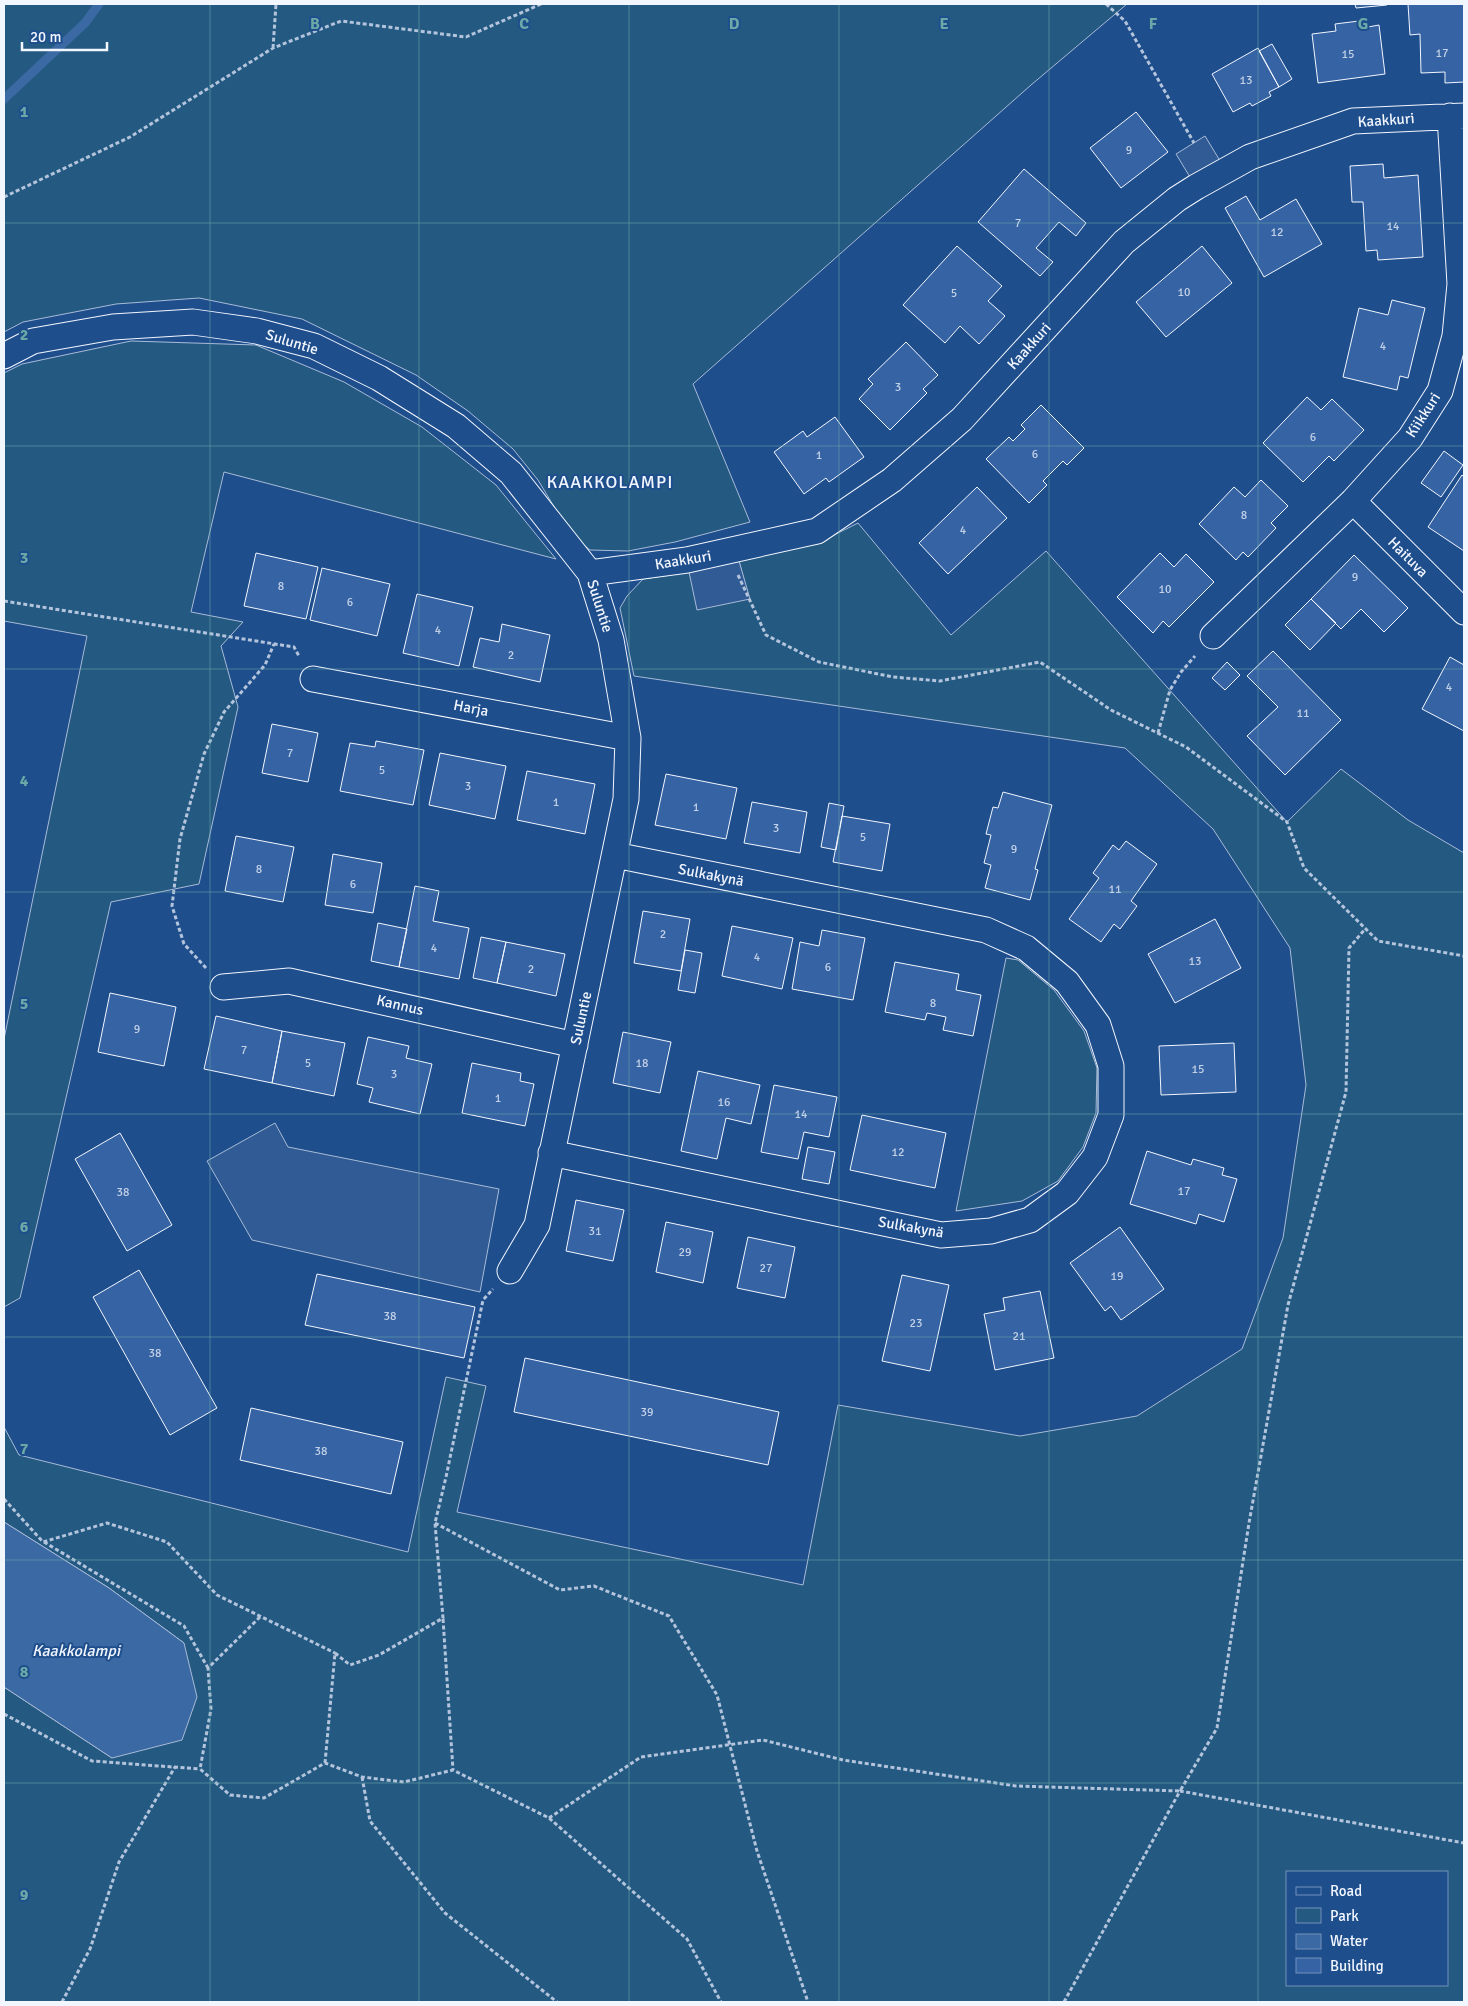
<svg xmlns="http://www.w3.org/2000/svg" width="1468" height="2006" font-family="Signika,sans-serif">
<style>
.green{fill:#245a82;stroke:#a8bbd7;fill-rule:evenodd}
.parking{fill:#305b95;stroke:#a8bbd7}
.water{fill:#3b69a3;stroke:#a8bbd7}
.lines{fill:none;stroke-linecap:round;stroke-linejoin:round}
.stream{stroke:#3b69a3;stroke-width:9}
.building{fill:#3563a3;stroke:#f2f6ff}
.minor-casing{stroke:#f2f6ff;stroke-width:27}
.path{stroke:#b3c4dc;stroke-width:3;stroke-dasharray:4 2.5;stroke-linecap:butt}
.minor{stroke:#1f4e8c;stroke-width:25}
.grid{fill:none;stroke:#6aa9a8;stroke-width:1;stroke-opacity:0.55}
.labels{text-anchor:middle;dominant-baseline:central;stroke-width:4;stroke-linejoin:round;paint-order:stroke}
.number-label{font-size:12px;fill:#c3d1e8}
.street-label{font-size:15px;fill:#f2f6ff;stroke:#1f4e8c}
.water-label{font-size:16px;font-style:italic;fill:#f2f6ff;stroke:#1f4e8c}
.quarter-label{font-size:18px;letter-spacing:1px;fill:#f2f6ff;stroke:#1f4e8c}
.grid-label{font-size:16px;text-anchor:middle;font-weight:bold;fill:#6aa9a8;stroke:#1f4e8c;stroke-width:4;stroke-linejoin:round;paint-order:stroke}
</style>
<rect width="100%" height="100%" fill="#1f4e8c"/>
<path class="green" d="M4,4H1127L1031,85L693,384L750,522L675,542L628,551L590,550L571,535L538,480L513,449L468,411L416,375L302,319L199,298L116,304L23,322L4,332Z
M131,341L256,345L344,382L422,427L496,485L556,559L224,472L191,612L243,622L221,646L238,707L199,884L111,902L20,1298L4,1307V1039L87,636L4,621V373L22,364Z
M858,523L951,635L1046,551L1287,822L1341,769L1408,820L1464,853V2002H4V1687L112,1758L184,1643L109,1588L4,1522V1427L19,1455L408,1552L446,1377L486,1386L457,1512L803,1585L838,1405L1020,1436L1137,1416L1242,1349L1283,1238L1306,1085L1290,948L1213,829L1125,748L634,676L620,608L627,596L643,579L689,572L749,599L739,561L822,541ZM1287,1872H1447V1985H1287Z
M1006,958L1018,960L1054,990L1084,1031L1097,1068L1096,1113L1083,1147L1058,1181L1022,1201L956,1211Z"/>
<path class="parking" d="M1205,136L1225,169L1196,187L1176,154Z
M739,561L750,599L697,610L689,572Z
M275,1123L288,1147L499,1189L480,1292L252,1240L207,1161Z"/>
<path class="water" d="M4,1522L109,1588L184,1643L197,1697L182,1740L112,1758L4,1687Z"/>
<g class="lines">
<path class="stream" d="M4,99L85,23L99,4"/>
</g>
<path class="building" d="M1355,4H1387V5L1356,8Z
M1408,4H1464V82L1445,83V72L1421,73L1420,34L1410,35Z
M1367,20L1368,27L1379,25L1385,74L1318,83L1312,34L1336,31L1335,24Z
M1272,44L1292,79L1279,87L1259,51Z
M1258,48L1279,87L1269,92L1271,96L1252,106L1250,103L1233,112L1212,74Z
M1136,112L1168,152L1121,188L1090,148Z
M1383,164L1384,178L1418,175L1423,257L1378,260L1377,250L1366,251L1363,202H1352L1350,166Z
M1024,169L1086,223L1076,236L1059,222L1036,248L1053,262L1040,276L978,222Z
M1246,196L1260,220L1296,199L1322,244L1264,277L1225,208Z
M957,246L1002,286L988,301L1005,316L979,344L960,326L945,343L903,305Z
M1202,246L1232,283L1166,337L1136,302Z
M1392,300L1425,308L1408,378L1400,376L1397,390L1343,377L1359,308L1388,315Z
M906,342L938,375L923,389L927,393L890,430L859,399L873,384L868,379Z
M1307,397L1321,410L1332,399L1364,430L1334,461L1329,456L1303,482L1263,443Z
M1041,405L1084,448L1067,465L1063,461L1043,481L1047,485L1029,503L986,459L1009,437L1013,441L1025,429L1021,425Z
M835,417L864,457L829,482L826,478L804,494L774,452L803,431L807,437Z
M1444,451L1463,465L1441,497L1421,483Z
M1462,475L1464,477V551L1428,527Z
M1261,480L1288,506L1271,523L1276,528L1248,557L1243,552L1236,560L1199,524L1234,487L1245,497Z
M977,487L1007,518L948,574L919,543Z
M256,553L318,567L306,619L244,606Z
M1160,553L1174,567L1186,554L1214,582L1169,627L1163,621L1153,633L1117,597Z
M1354,555L1408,608L1384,632L1361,609L1341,629L1311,599Z
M322,568L390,584L377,636L310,620Z
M417,594L473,607L459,666L403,653Z
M1311,599L1336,623L1310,650L1285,625Z
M502,624L550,635L540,682L473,667L480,638L499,642Z
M1273,651L1341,720L1285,775L1247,736L1278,707L1247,676Z
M1450,657L1464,665V731L1422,709Z
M1227,662L1240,675L1225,690L1212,678Z
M272,724L318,733L308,782L262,773Z
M376,741L424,750L413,805L340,791L350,743L375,747Z
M440,753L506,766L495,819L429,805Z
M527,771L595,784L585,834L517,820Z
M666,774L737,788L726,839L655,825Z
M1003,792L1052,805L1035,869L1038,870L1030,900L985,888L991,865L984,863L991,835L986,834L993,807L998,808Z
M752,802L807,812L800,853L744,843Z
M829,803L844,806L836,850L821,847Z
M842,816L890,824L882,871L833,862Z
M236,836L294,847L283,902L225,891Z
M1126,841L1157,864L1131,901L1137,906L1120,929L1114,924L1101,942L1069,919L1099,878L1093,873L1113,845L1119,850Z
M333,854L382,863L373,913L325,905Z
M415,886L439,891L433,921L469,928L459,979L399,967Z
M643,911L690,919L681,971L634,963Z
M1215,919L1241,968L1175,1003L1148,954Z
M378,923L407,929L399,967L371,961Z
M732,926L793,938L782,989L722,976Z
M822,930L865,938L853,1000L792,989L800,942L819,946Z
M481,937L506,942L497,983L473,978Z
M506,942L565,954L556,996L497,983Z
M685,950L702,953L695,993L678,990Z
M895,962L959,974L956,990L981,995L973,1036L943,1030L946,1017L927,1013L925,1020L885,1012Z
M110,993L176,1007L164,1066L98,1052Z
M216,1016L282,1031L272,1083L204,1069Z
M282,1031L345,1043L334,1096L272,1083Z
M623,1032L671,1042L660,1093L613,1083Z
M368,1037L409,1046L406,1058L432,1064L420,1114L369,1102L373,1088L357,1084Z
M1234,1043L1236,1092L1161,1095L1159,1046Z
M472,1063L521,1073L520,1081L534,1084L525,1126L462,1113Z
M698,1071L760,1085L751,1124L726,1118L717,1159L681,1151Z
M774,1085L837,1097L829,1137L804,1132L798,1159L761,1152Z
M862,1115L946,1133L935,1188L850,1170Z
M120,1133L172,1225L127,1251L75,1159Z
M808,1147L835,1152L829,1184L802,1179Z
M1147,1151L1191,1165L1193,1159L1224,1168L1222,1175L1237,1179L1224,1222L1199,1214L1196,1224L1130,1204Z
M576,1200L624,1210L613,1261L566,1251Z
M666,1222L713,1232L703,1283L656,1272Z
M1120,1227L1164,1289L1121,1320L1111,1306L1105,1311L1070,1263Z
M748,1237L795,1247L785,1298L737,1288Z
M139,1270L217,1408L170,1435L93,1297Z
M317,1274L475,1307L464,1358L305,1325Z
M902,1275L949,1285L930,1371L882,1361Z
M1040,1291L1054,1358L995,1370L984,1314L1005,1310L1003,1298Z
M525,1358L779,1412L768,1465L514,1412Z
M251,1408L403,1442L391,1494L240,1460Z"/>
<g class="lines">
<g class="minor-casing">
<path id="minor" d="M4,356L33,341L113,327L193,322L257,331L314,346L379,378L456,426L511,473L590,573L611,640L628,738L626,799L537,1225L510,1271
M1353,501L1464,612
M590,573L687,560L817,531L892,480L962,419L1124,242L1177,199L1196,187L1250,157L1353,121L1464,116
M1213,636L1353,501L1410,438L1440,391L1455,336L1460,284L1450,116
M313,679L628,738
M223,987L289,981L575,1045
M551,1153L941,1235L991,1231L1030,1220L1067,1193L1095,1157L1111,1115V1066L1098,1025L1067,982L1026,948L986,930L615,855"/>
</g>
<path class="path" d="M1106,4L1125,21L1194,143
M273,48L276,4
M4,197L130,137L273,48L341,21L466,37L541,4
M738,575L766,635L819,662L893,677L940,681L1040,662L1111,710L1186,747L1287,822L1304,868L1378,941L1464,956
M4,601L294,647L299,656
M1158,733L1170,690L1181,672L1195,656
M206,968L184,944L172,906L180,839L204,754L224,712L265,665L274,644
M4,1499L43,1542L107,1523L167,1542L217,1595L335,1653
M435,1523L560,1590L594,1586L669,1616L717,1695L757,1851L808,2002
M44,1542L184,1626L208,1668
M260,1617L208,1668L211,1709L200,1769L230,1795L264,1798L325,1763L362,1777L404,1782L453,1770L549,1818L687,1939L721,2002
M443,1619L453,1770
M4,1714L92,1761L200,1769
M325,1763L335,1653L350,1665L379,1655L443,1618L435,1523L446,1477L483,1300L493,1289
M362,1777L370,1821L445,1913L557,2002
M549,1818L641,1757L763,1740L843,1760L1016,1786L1180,1791L1217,1728L1249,1523L1288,1305L1346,1092L1349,948L1365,929
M62,2002L90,1949L119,1862L175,1767
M1064,2002L1180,1791L1464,1843"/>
<use href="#minor" class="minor"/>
</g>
<path class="grid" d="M210,4V2002M419,4V2002M629,4V2002M839,4V2002M1049,4V2002M1258,4V2002M4,223H1464M4,446H1464M4,669H1464M4,892H1464M4,1114H1464M4,1337H1464M4,1560H1464M4,1783H1464"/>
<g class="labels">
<g class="number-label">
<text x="1442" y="53">17</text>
<text x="1348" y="54">15</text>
<text x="1246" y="80">13</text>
<text x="1129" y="150">9</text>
<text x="1018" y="223">7</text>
<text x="1393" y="226">14</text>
<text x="1277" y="232">12</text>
<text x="1184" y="292">10</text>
<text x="954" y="293">5</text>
<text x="1383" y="346">4</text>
<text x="898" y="387">3</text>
<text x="1313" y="437">6</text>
<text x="1035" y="454">6</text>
<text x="819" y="455">1</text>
<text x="1244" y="515">8</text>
<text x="963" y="530">4</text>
<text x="1355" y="577">9</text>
<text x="281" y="586">8</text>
<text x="1165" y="589">10</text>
<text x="350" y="602">6</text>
<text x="438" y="630">4</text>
<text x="511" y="655">2</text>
<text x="1449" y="687">4</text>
<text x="1303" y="713">11</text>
<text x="290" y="753">7</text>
<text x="382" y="770">5</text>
<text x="468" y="786">3</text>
<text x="556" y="802">1</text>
<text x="696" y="807">1</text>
<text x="776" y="828">3</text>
<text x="863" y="837">5</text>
<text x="1014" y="849">9</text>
<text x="259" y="869">8</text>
<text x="353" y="884">6</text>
<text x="1115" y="889">11</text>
<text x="663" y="934">2</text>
<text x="434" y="948">4</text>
<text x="757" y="957">4</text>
<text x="1195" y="961">13</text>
<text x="828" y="967">6</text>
<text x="531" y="969">2</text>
<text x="933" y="1003">8</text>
<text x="137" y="1029">9</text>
<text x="244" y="1050">7</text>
<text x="308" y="1063">5</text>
<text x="642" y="1063">18</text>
<text x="1198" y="1069">15</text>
<text x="394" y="1074">3</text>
<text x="498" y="1098">1</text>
<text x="724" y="1102">16</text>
<text x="801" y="1114">14</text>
<text x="898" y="1152">12</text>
<text x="1184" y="1191">17</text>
<text x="123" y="1192">38</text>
<text x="595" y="1231">31</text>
<text x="685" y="1252">29</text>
<text x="766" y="1268">27</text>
<text x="1117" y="1276">19</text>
<text x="390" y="1316">38</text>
<text x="916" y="1323">23</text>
<text x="1019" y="1336">21</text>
<text x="155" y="1353">38</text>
<text x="647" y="1412">39</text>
<text x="321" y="1451">38</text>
</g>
<g class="street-label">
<text transform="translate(1386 120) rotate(-4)">Kaakkuri</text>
<text transform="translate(292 342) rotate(17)">Suluntie</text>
<text transform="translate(1029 346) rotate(-48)">Kaakkuri</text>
<text transform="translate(1423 415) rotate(-57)">Kiikkuri</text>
<text transform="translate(1408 557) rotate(45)">Haituva</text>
<text transform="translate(683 560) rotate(-9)">Kaakkuri</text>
<text transform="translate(600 606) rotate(72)">Suluntie</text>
<text transform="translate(471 708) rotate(11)">Harja</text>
<text transform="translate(711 875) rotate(11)">Sulkakynä</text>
<text transform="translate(400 1005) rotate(13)">Kannus</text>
<text transform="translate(581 1018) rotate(-78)">Suluntie</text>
<text transform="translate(911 1227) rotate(10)">Sulkakynä</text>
</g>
<g class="water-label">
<text x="76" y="1651">Kaakkolampi</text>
</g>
<g class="quarter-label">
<text x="610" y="482">KAAKKOLAMPI</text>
</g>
</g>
<g class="grid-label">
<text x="315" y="29">B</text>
<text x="524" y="29">C</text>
<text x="734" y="29">D</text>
<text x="944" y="29">E</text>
<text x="1153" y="29">F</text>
<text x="1363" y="29">G</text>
<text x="24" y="117">1</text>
<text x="24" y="340">2</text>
<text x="24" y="563">3</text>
<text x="24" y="786">4</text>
<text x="24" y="1009">5</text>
<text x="24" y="1232">6</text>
<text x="24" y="1454">7</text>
<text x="24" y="1677">8</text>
<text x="24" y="1900">9</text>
</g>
<rect width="1468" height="2006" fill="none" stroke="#f2f6ff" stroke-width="10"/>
<rect x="1286" y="1871" width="162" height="115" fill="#1f4e8c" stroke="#7391ba"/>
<rect x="1296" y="1887" width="25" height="8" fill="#1f4e8c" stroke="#7391ba"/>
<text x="1330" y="1896" font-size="15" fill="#f2f6ff">Road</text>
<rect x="1296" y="1908" width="25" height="15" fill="#245a82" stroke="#7391ba"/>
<text x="1330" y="1921" font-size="15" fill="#f2f6ff">Park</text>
<rect x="1296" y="1934" width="25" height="15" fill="#3b69a3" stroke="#7391ba"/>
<text x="1330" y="1946" font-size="15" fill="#f2f6ff">Water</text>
<rect x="1296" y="1958" width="25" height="15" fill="#3563a3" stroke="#7391ba"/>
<text x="1330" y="1971" font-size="15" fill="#f2f6ff">Building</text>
<path d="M22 42v8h85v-8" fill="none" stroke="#f2f6ff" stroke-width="2.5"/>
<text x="30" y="42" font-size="15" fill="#f2f6ff" stroke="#1f4e8c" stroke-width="4" paint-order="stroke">20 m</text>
</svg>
